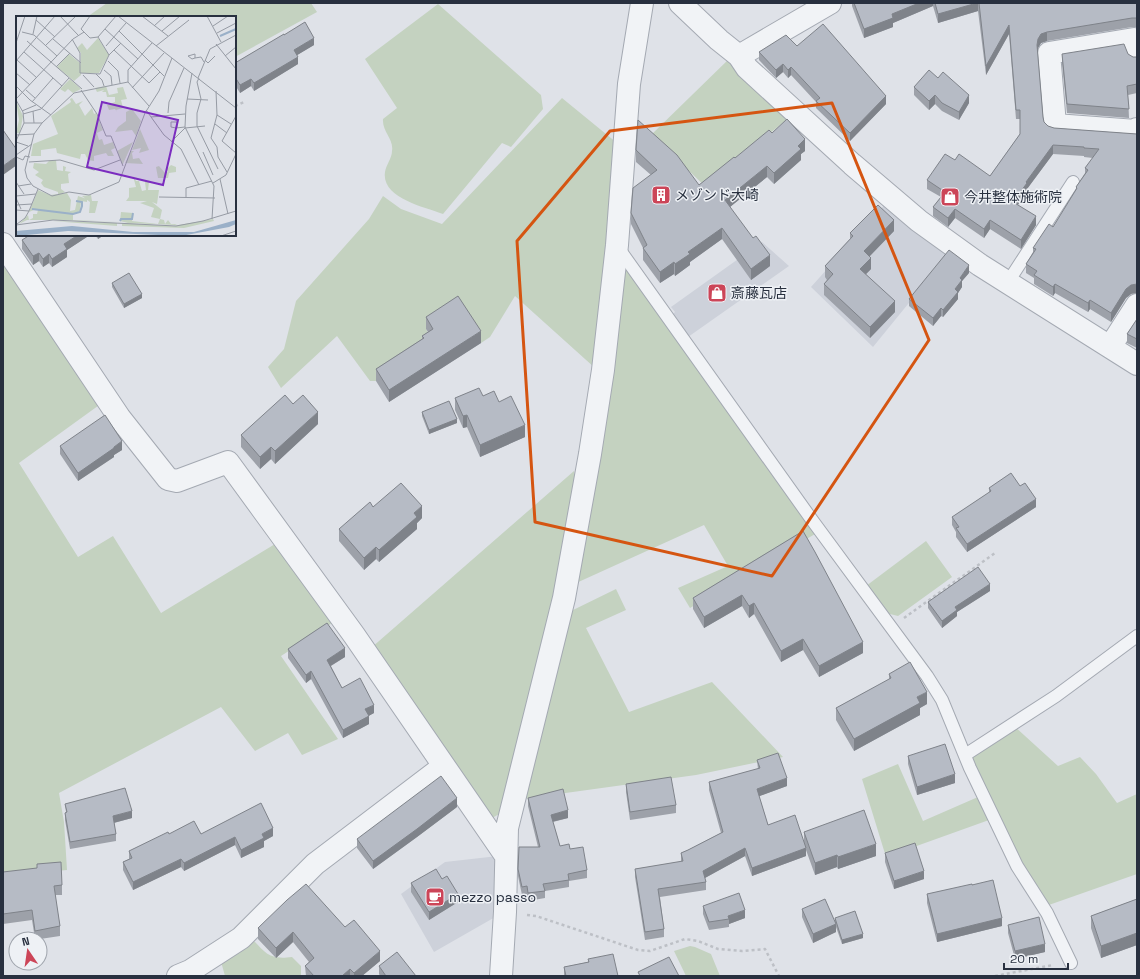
<svg xmlns="http://www.w3.org/2000/svg" width="1140" height="979" font-family="'Space Grotesk','Noto Sans JP',sans-serif">
<style>
.built{fill:#cdd1da}
.green{fill:#c4d2c0}
.lines{fill:none;stroke-linecap:round;stroke-linejoin:round}
.service-casing{stroke:#a4a9b2;stroke-width:14}
.minor-casing{stroke:#a4a9b2;stroke-width:24}
.path{stroke:#bdc0c6;stroke-width:2.5;stroke-dasharray:3 3;stroke-linecap:butt}
.service{stroke:#f1f3f6;stroke-width:12}
.minor{stroke:#f1f3f6;stroke-width:22}
.wall{fill:#9da1a9}
.shaded-wall{fill:#7f838a}
.building{fill:#b6bbc5;stroke:#7f838a}
.marked{fill:none;stroke:#d55511;stroke-width:3;stroke-linejoin:round}
.labels{text-anchor:middle;dominant-baseline:central;stroke-width:3;stroke-linejoin:round;paint-order:stroke}
.poi-label{font-size:14px;fill:#28303f;stroke:#eef1f5;text-anchor:start}
.inset-river{fill:none;stroke:#9ab0c8;stroke-width:2}
.inset-road{fill:none;stroke:#969ba4;stroke-width:1}
.view{fill:#7b2cbf;fill-opacity:0.15;stroke:#7b2cbf;stroke-width:2}
.inset-edge{fill:none;stroke:#28303f;stroke-width:2}
</style>
<rect width="100%" height="100%" fill="#dfe2e8"/>
<path class="built" d="M888,201L952,250L873,347L811,287Z
M762,242L789,266L688,337L672,315L675,312L671,307Z
M498,856L497,916L434,952L401,894L445,862Z"/>
<path class="green" d="M107,3H311L317,12L235,57V17H87Z
M438,4L541,95L543,109L511,147L502,143L443,214C424,207 381,198 385,172C386,165 392,158 392,151C394,139 382,132 383,119L397,108L365,59Z
M731,57L792,115L706,187L651,135Z
M562,98L617,143L595,368L515,296L490,337L481,343L458,309L426,329L433,341L376,381H370L337,336L281,388L268,367L284,349L296,301L369,219L383,196L401,209L442,224Z
M3,254L102,403L19,463L78,557L113,536L161,613L280,541L335,621L281,656L338,739L302,755L288,733L255,751L221,707L59,793L64,822L67,870L3,876Z
M625,266L815,534L690,608L678,588L728,566L704,525L574,584Z
M574,471L577,486L560,582L503,812L492,818L371,648Z
M926,541L952,577L898,616L886,613L866,586Z
M616,589L626,610L586,628L629,712L712,682L783,757L696,775L522,799L569,612Z
M1014,726L1058,766L1080,757L1096,774L1117,803L1137,794V874L1046,906L1021,861L971,762L972,757Z
M898,764L923,821L978,797L989,820L886,857L862,779Z
M250,937C266,953 268,960 292,957L301,966V976H225L220,958Z
M690,946L695,947L711,954L720,976H686L674,951Z"/>
<g class="lines">
<g class="service-casing">
<path id="service" d="M617,246L812,520L927,676L942,700L970,768L1017,866L1047,913L1071,963
M1008,282L1073,182
M965,755L1056,696L1137,636"/>
</g>
<g class="minor-casing">
<path id="minor" d="M680,3L719,40L739,56L747,68L852,164L919,221L980,265L1137,364
M1137,54L1134,39L1049,53L1055,125L1136,131L1137,129
M739,56L830,3
M3,244L119,417L168,479L177,481L228,462L354,635L506,856
M1110,347L1137,305
M178,976L190,971L241,938L315,864L444,766
M501,976L505,912L507,828L564,598L590,454L603,370L617,245L629,84L642,3"/>
</g>
<path class="path" d="M235,106L244,102
M904,618L995,553
M527,915L536,916L638,950L650,951L685,939L698,941L718,949L742,951L765,949L779,976
M995,976L1053,965"/>
<use href="#service" class="service"/>
<use href="#minor" class="minor"/>
</g>
<path class="wall" d="M852,3H1137V27H1132L1047,41L1041,43L1038,48L1037,51L1043,117L1044,122L1048,126L1054,128L1136,134L1131,294L1126,298L1111,322L1090,309L1088,312L1055,293L1053,296L1034,284V278L1026,273V264L1033,252V248L1053,227L1076,191V187L1085,173V168L1093,158L1084,157V156L1053,154L1027,189V192L1018,205L1036,225L1021,249L990,229L984,238L955,218L948,227L933,216V207L941,197L927,189V180L955,160L990,176L1020,134V119H1016L1009,34L986,75L978,11L938,23L933,6L893,23V27L864,38L852,6Z
M284,35L314,45L297,55L298,64L254,91L251,86L240,93L235,85V63Z
M797,46L886,104L850,141L816,108V102L791,75L788,78L783,72L776,78L759,60V52Z
M1062,54H1128L1133,57H1137V93L1128,95L1129,118L1067,113L1062,63Z
M938,78L969,103L959,120L942,111L935,104L929,110L914,95V87Z
M772,133L805,151L801,154V160L774,184L767,177L730,207L770,266L751,280L722,239L690,262V265L675,276L674,274L660,283L643,260V248L631,224V213L651,175L636,162V150L699,185L735,158Z
M894,231L870,256L871,269L866,274L895,312L870,338L824,295V284L827,280L825,277V266L850,239V233Z
M30,235H90L67,250V257L52,267L49,263L43,267L39,261L33,265L22,249V240Z
M95,235H104L98,239Z
M969,273L962,281V287L958,293V299L943,317L941,316L933,326L909,306V299Z
M112,283L142,298L124,308L112,287Z
M426,317L481,343L389,402L376,381V369L422,339V336L428,332L426,329Z
M1137,319V348L1127,343V334Z
M483,396L499,402L525,437L480,457L467,427L463,428L455,410V398Z
M293,404L318,424L275,464L271,459L260,469L241,447V435Z
M422,412L457,423L429,434L422,416Z
M60,446L122,450L114,455V457L78,481L60,454Z
M1020,486L1036,507L967,552L956,537V532L952,525V517L989,493V488Z
M373,507L422,518L417,523V529L379,562L376,559L364,570L339,541V529Z
M803,531L863,653L819,677L803,650L781,662L754,614L749,618L742,606L704,628L693,609V598Z
M990,591L957,612V616L942,628L928,608V602Z
M288,649L345,657L331,666L342,688L374,713L368,716L369,724L343,738L311,679L306,683L288,658Z
M889,674L927,704L920,708V715L854,751L836,720V708L889,680Z
M908,756L955,783L917,795L908,764Z
M757,760L787,786L759,796L768,825L804,841V832L876,856L838,869L837,867L815,875L806,850V856L752,876L745,856L705,878L706,882V890L660,897L664,929V937L645,940L635,877V869L681,862V853L688,850L721,833L709,790V782L758,769Z
M626,784L676,805V813L630,820L626,792Z
M528,798L568,818L553,822L560,846L570,849L587,870V878L569,881V887L545,891V898L528,901L527,894L522,895L518,876L519,847H538L528,806Z
M65,804L132,818L114,823L116,834V841L70,849L65,820V813L66,812Z
M457,807L417,837L373,869L357,848V839Z
M201,834L273,836L264,841V847L241,858L235,845L184,871L181,867L133,890L123,870V862L129,859V851Z
M885,853L924,879L894,889L885,862Z
M3,872L62,885V895H55L60,926V936L40,939H35L32,920L3,924Z
M442,879L458,902L429,920L411,892V883Z
M972,885L1002,926L937,942L927,903V894Z
M1137,899V945L1101,958L1091,928V916Z
M703,906L745,918L729,924V927L709,930L703,914Z
M802,909L835,921V918L863,938L842,944L836,927V932L813,943L802,917Z
M1008,925L1045,952L1015,959L1008,933Z
M345,927L380,961L362,976H306L305,966L309,962L293,942L276,958L258,939V928Z
M588,959L618,976H564V967L588,962Z
M379,966L416,976H380L379,974Z"/>
<path class="shaded-wall" d="M919,3H933V6L893,23V27L864,38V29L892,14Z
M977,3H978V11L938,23V14Z
M1009,25V34L986,75V66Z
M1047,32V41L1041,43L1038,48L1037,54V45L1038,39L1041,34Z
M314,38V45L294,57V50Z
M298,57V64L254,91V83Z
M783,64V72L776,78V70Z
M791,67V75L788,78V70Z
M251,79V86L240,93V85Z
M935,95V104L929,110V101Z
M969,95V103L959,120V112Z
M886,96V104L850,141V133Z
M805,139V151L801,154V160L774,184V173L798,146Z
M1053,145V154L1027,189V192L1013,211V202L1026,182Z
M17,156V165L3,175V166Z
M767,166V177L725,211V200Z
M955,209V218L948,227V218Z
M1036,216V225L1021,249V240Z
M894,220V231L864,262V251Z
M990,220V229L984,238V229Z
M722,228V239L690,262V265L675,276V264L688,252Z
M78,235H90L67,250V257L52,267V259L64,244Z
M98,235H104L98,239Z
M39,253V261L33,265V256Z
M49,254V263L43,267V259Z
M770,255V266L751,280V269Z
M871,258V269L860,280V269Z
M674,262V274L660,283V272Z
M969,265V273L962,281V287L958,293V299L943,317V310L955,289L960,278Z
M1055,284V293L1053,296V287Z
M1137,284V293L1131,294L1126,298L1111,322V313L1126,289L1131,285Z
M142,294V298L124,308V304Z
M1090,300V309L1088,312V303Z
M895,301V312L870,338V327Z
M941,308V316L933,326V318Z
M481,331V343L389,402V390Z
M318,412V424L275,464V451Z
M467,415V427L463,428V416Z
M457,419V423L429,434V430Z
M525,425V437L480,457V445Z
M122,441V450L114,455V457L78,481V473Z
M271,447V459L260,469V457Z
M1036,499V507L967,552V544Z
M422,506V518L417,523V529L379,562V550L414,513Z
M376,547V559L364,570V558Z
M990,584V591L957,612V616L942,628V621L955,607Z
M742,595V606L704,628V617Z
M754,603V614L749,618V606Z
M803,639V650L781,662V651Z
M863,642V653L819,677V666Z
M345,648V657L327,668V660Z
M311,671V679L306,683V675Z
M927,692V704L920,708V715L854,751V739L917,697Z
M374,705V713L365,718V709Z
M369,716V724L343,738V730Z
M955,774V783L917,795V787Z
M787,778V786L757,797V789Z
M457,798V807L417,837L373,869V861Z
M568,810V818L551,822V815Z
M132,811V818L113,823V816Z
M273,828V836L264,841V847L241,858V850L262,834Z
M235,837V845L184,871V863Z
M876,844V856L838,869V857Z
M745,848V856L703,879V871Z
M806,848V856L752,876V868Z
M837,855V867L815,875V863Z
M181,859V867L133,890V882Z
M924,871V879L894,889V881Z
M458,894V902L429,920V912Z
M745,910V918L729,924V919L728,916Z
M1002,918V926L937,942V934Z
M836,924V932L813,943V934Z
M293,932V942L276,958V948Z
M1137,933V945L1101,958V946Z
M863,934V938L842,944V940Z
M1045,944V952L1015,959V951Z
M380,951V961L362,976H354V973Z
M350,969V976H342Z"/>
<path class="building" d="M854,3H919L892,14L893,18L864,29Z
M935,3H977L938,14Z
M979,3H1137V18H1132L1047,32L1041,34L1038,39L1037,45L1043,117L1044,122L1048,126L1054,128L1137,134V284L1131,285L1126,289L1111,313L1090,300L1088,303L1055,284L1053,287L1034,275L1037,271L1026,264L1036,249L1033,248L1049,224L1053,227L1077,188L1076,187L1088,170L1085,168L1099,149L1084,148V147L1053,145L1026,182L1027,183L1013,202L1036,216L1021,240L990,220L984,229L955,209L948,218L933,207L945,192L927,180L945,154L955,160L959,154L990,176L1020,134V110H1016L1009,25L986,66Z
M305,22L314,38L294,50L298,57L254,83L251,79L240,85L235,77V63L284,34V35Z
M823,24L886,96L850,133L816,101L820,98L791,67L788,70L783,64L776,70L759,52L786,35L797,46Z
M1124,44L1128,54L1133,57H1137V84L1127,86L1129,109L1067,104L1062,54Z
M929,70L938,78L943,72L969,95L959,112L942,103L935,95L929,101L914,87Z
M787,119L805,139L798,146L801,149L774,173L767,166L725,200L753,238L756,236L770,255L751,269L722,228L688,252L690,254L675,264L674,262L660,272L643,248L647,245L631,213L633,188L657,170L636,150L638,120L677,155L699,185L734,157L735,158L769,130L772,133Z
M3,130L17,150V156L3,166Z
M878,205L894,220L864,251L871,258L860,269L895,301L870,327L824,284L833,274L825,266L853,236L850,233Z
M30,235H78L64,244L67,249L52,259L49,254L43,259L39,253L33,256L22,240Z
M949,250L969,265L960,278L962,280L955,289L958,292L943,310L941,308L933,318L909,299Z
M129,273L142,294L124,304L112,283Z
M458,296L481,331L389,390L376,369L424,338L422,336L433,329L426,317Z
M1137,319V339L1127,334Z
M479,388L483,396L494,391L499,402L511,396L525,425L480,445L467,415L463,416L455,398Z
M285,395L293,404L303,395L318,412L275,451L271,447L260,457L241,435Z
M449,401L457,419L429,430L422,412Z
M105,415L122,441L114,447V448L78,473L60,446Z
M1011,473L1020,486L1025,483L1036,499L967,544L956,528L959,527L952,517L991,491L989,488Z
M401,483L422,506L414,513L417,517L379,550L376,547L364,558L339,529L370,502L373,507Z
M803,531L815,552L863,642L819,666L803,639L781,651L754,603L749,606L742,595L704,617L693,598Z
M978,567L990,584L955,607L957,610L942,621L928,602Z
M327,623L345,648L327,660L342,688L360,678L374,705L365,709L369,716L343,730L311,671L306,675L288,649Z
M910,662L927,692L917,697L920,703L854,739L836,708L891,678L889,674Z
M945,744L955,774L917,787L908,756Z
M778,753L787,778L757,789L768,825L795,815L806,848L752,868L745,848L703,871L706,882L658,889L664,929L645,932L635,869L683,861L681,853L688,850L723,832L709,782L760,768L757,760Z
M441,776L457,798L417,829L373,861L357,839Z
M671,777L676,805L630,812L626,784Z
M125,788L132,811L113,816L116,834L70,842L65,813L67,812L65,804Z
M563,789L568,810L551,815L560,846L569,844L570,849L583,847L587,870L568,874L569,880L543,884L545,891L528,893L527,886L522,887L518,869L519,847H540L528,798Z
M261,803L273,828L262,834L264,838L241,850L235,837L184,863L181,859L133,882L123,862L132,858L129,851L168,832L169,834L194,821L201,834Z
M864,810L876,844L838,857L837,855L815,863L804,832Z
M915,843L924,871L894,881L885,853Z
M61,862L62,885L54,886L60,926L35,931L32,910L3,914V872L37,868V864Z
M436,869L442,879L447,876L458,894L429,912L411,883Z
M993,880L1002,918L937,934L927,894L972,884V885Z
M306,884L345,927L354,920L380,951L354,973L350,969L342,976H314L305,966L314,958L293,932L276,948L258,928L287,900Z
M739,893L745,910L728,916L729,919L709,922L703,906Z
M825,899L836,924L813,934L802,909Z
M1137,899V933L1101,946L1091,916Z
M855,911L863,934L842,940L835,918Z
M1039,917L1045,944L1015,951L1008,925Z
M397,952L416,976H386L379,966Z
M613,954L618,976H566L564,967L589,962L588,959Z
M669,957L679,976H640L638,972Z"/>
<path class="marked" d="M832,103L929,340L772,576L535,522L517,241L610,131Z"/>
<defs>
<g id="building-square" transform="scale(1)"><rect x="-9" y="-9" width="18" height="18" rx="4" fill="#cc4558" stroke="#eef1f5"/><path d="M-4-6H4V6H1V3H-1V6H-4ZM-2.5-4.3h1.7v1.8h-1.7ZM.8-4.3h1.7v1.8H.8ZM-2.5-1h1.7V.8h-1.7ZM.8-1h1.7V.8H.8Z" fill="#fff"/></g>
<g id="shop-square" transform="scale(1)"><rect x="-9" y="-9" width="18" height="18" rx="4" fill="#cc4558" stroke="#eef1f5"/><path d="M-5-2.5h2.3a2.7 3.5 0 0 1 5.4 0H5L5.5 6h-11ZM-1.5-2.5h3a1.5 2.3 0 0 0-3 0Z" fill="#fff"/></g>
<g id="cafe-square" transform="scale(1)"><rect x="-9" y="-9" width="18" height="18" rx="4" fill="#cc4558" stroke="#eef1f5"/><path d="M-5.5-4.5H6V0H3Q3 3.5 0 3.5H-2.5Q-5.5 3.5-5.5 0ZM3-3.2v2h1.7v-2ZM-6 4.5H4V6H-6Z" fill="#fff"/></g>
</defs>
<g fill-rule="evenodd">
<use href="#building-square" x="661" y="195"/>
<use href="#shop-square" x="950" y="197"/>
<use href="#shop-square" x="717" y="293"/>
<use href="#cafe-square" x="435" y="897"/>
</g>
<g class="labels">
<g class="poi-label">
<text x="675" y="195">メゾンド大崎</text>
<text x="964" y="197">今井整体施術院</text>
<text x="731" y="293">斎藤瓦店</text>
<text x="449" y="897">mezzo passo</text>
</g>
</g>
<g transform="translate(16 16)">
<rect width="220" height="220" fill="#dfe2e8"/>
<path d="M82,22L93,39L83,57H64L65,37L61,32L66,27L71,34ZM53,38L64,47L65,59L58,65L41,51ZM54,63L65,73L57,77L52,73L49,76L44,73ZM90,70L93,79L102,77L101,72L107,71L111,83L105,84L107,92L100,94L101,96L99,93L93,94L91,89L99,86V81H91L90,76H86L88,74L81,76L79,72ZM56,82L60,88L67,85L63,89L69,100L76,92L78,98L80,97L87,114L81,117L83,124L86,123L88,129L97,126L99,132L95,134L98,140H92L90,137L78,140V145L72,144L69,138H65L64,143L41,137L40,132L25,134V140H15L17,128L42,118L35,100L55,86L54,83ZM0,85L7,100L4,117H0L3,104ZM116,93L125,105L120,120L116,114L99,116L102,111L110,105V96ZM124,113L133,134L123,137L125,132L116,134ZM117,126L107,148H106L101,135ZM115,135H118L116,137L117,143L123,142L127,148L109,147ZM40,144L41,154L47,155V150L50,151L49,155L55,156L52,158L53,167L45,168V173L49,176L42,179V176L28,171L25,167L27,164L19,159L23,156L17,152L18,147L30,148L33,145ZM155,149L160,151V156L153,157L152,162H142L140,151L143,150L149,157L152,156L151,153ZM117,160L120,165H123L126,175L130,174L129,166H133L132,174H143L141,188L136,186L146,194L144,203L148,204L149,208L152,204L155,208H159L161,209L112,207L104,205L105,196L117,197L116,205L142,208L144,203L135,201L138,192L124,187L131,185H110L113,181V172L120,171ZM22,174L34,179L51,177L55,184L54,195L59,194L62,180L71,183V186L65,185L64,195L57,198V204L107,206L36,204H11L3,208L12,199L13,204L17,202V198H21L22,194L20,193L13,196ZM75,179L76,185H82L79,197H73L74,186L66,180ZM197,203L198,205L168,212L106,210V207L157,210ZM36,205L101,207V210Z" fill="#c4d2c0"/>
<path d="M220,204V208L213,211L165,220L52,215L0,220V215L56,210L117,216H178Z" fill="#9ab0c8"/>
<path class="inset-river" d="M204,20L220,13M16,193L57,198L64,196L66,190V186L60,185M104,205L105,203H116L117,197"/>
<path class="inset-road" d="M44,0L62,19M102,0L220,92M126,0L152,20M191,0L205,26M20,4L39,21M138,10L149,0M197,10L212,0M89,13L122,43M103,15L148,60M146,15L164,0M6,16L18,19L41,40M68,16L65,13L74,0M201,17L220,7M17,18L21,0M37,23L65,47M56,23L64,37V57L84,58L93,39L82,21M11,25L66,73M0,27L9,0M200,28L220,53M30,29L60,0M90,30L110,7M140,30L173,4M98,34L133,67L144,56M8,36L46,70M93,39L105,27M209,40L220,31M179,42V38L172,40L176,43L179,42L185,41L188,46M1,44L21,62M189,44L192,47L199,40M0,45L39,0M92,45L102,55L104,67M40,51L54,37M88,54L95,60L96,69M0,57L14,69M176,57L170,90L169,111L198,170L196,203M80,58L86,64L88,70M67,59L78,71M182,62L194,33L220,19M183,62L181,66L185,83L181,97V110L202,153M112,66V54L136,27M0,70L14,84L35,99M116,72L148,37M10,74L19,82M65,74L81,98L90,120H95L107,150M200,75L201,99L195,122L201,131L202,141L211,156M0,83L57,23L68,16L74,22L82,21L100,0M171,83L192,84M0,84L7,96L8,107L0,125M16,86L37,62M133,90L112,66L58,77L26,107L18,118L9,154L11,162L17,170L36,180L53,176L73,179L103,166L129,97L143,75L156,42M130,94L148,119L165,133L183,169M6,95L20,89M17,95L18,107M152,97L153,86L168,52M7,98L25,93L53,62M201,99L215,108M220,100L206,125L220,137M135,101L169,98M8,107H26M199,108L211,117M161,112V106H155V111L160,112L169,111M0,119L18,118M0,126L12,130M155,126L169,112L189,110M187,136L197,159M0,139L16,128M0,141L7,144L9,140L14,141M13,146L44,144L78,154L104,144M204,163L212,198M0,166L8,178M197,167L210,159L220,138M2,170L15,168M0,180L20,178M143,181L199,182M0,182L5,193M170,182V172L196,165M0,189L16,188M0,194L13,195L9,202L1,208M13,195L22,173M0,209L37,204L160,210L187,205L220,195M205,220L220,215"/>
<path class="view" d="M86,86L162,104L147,169L71,151Z"/>
<rect width="220" height="220" class="inset-edge"/>
</g>
<rect width="1140" height="979" fill="none" stroke="#28303f" stroke-width="8"/>
<g transform="translate(28 951) rotate(347)"><circle r="19" fill="#eef1f5" stroke="#9fa4ac"/>
<path d="M0-3L7 15L0 10L-7 15Z" fill="#cc4558"/>
<text y="-6" font-size="11" font-weight="bold" text-anchor="middle" fill="#28303f">N</text>
</g>
<path d="M1004 963v6h64v-6" fill="none" stroke="#28303f" stroke-width="2"/>
<text x="1010" y="963" font-size="12" fill="#28303f" stroke="#eef1f5" stroke-width="3" paint-order="stroke">20 m</text>
</svg>
